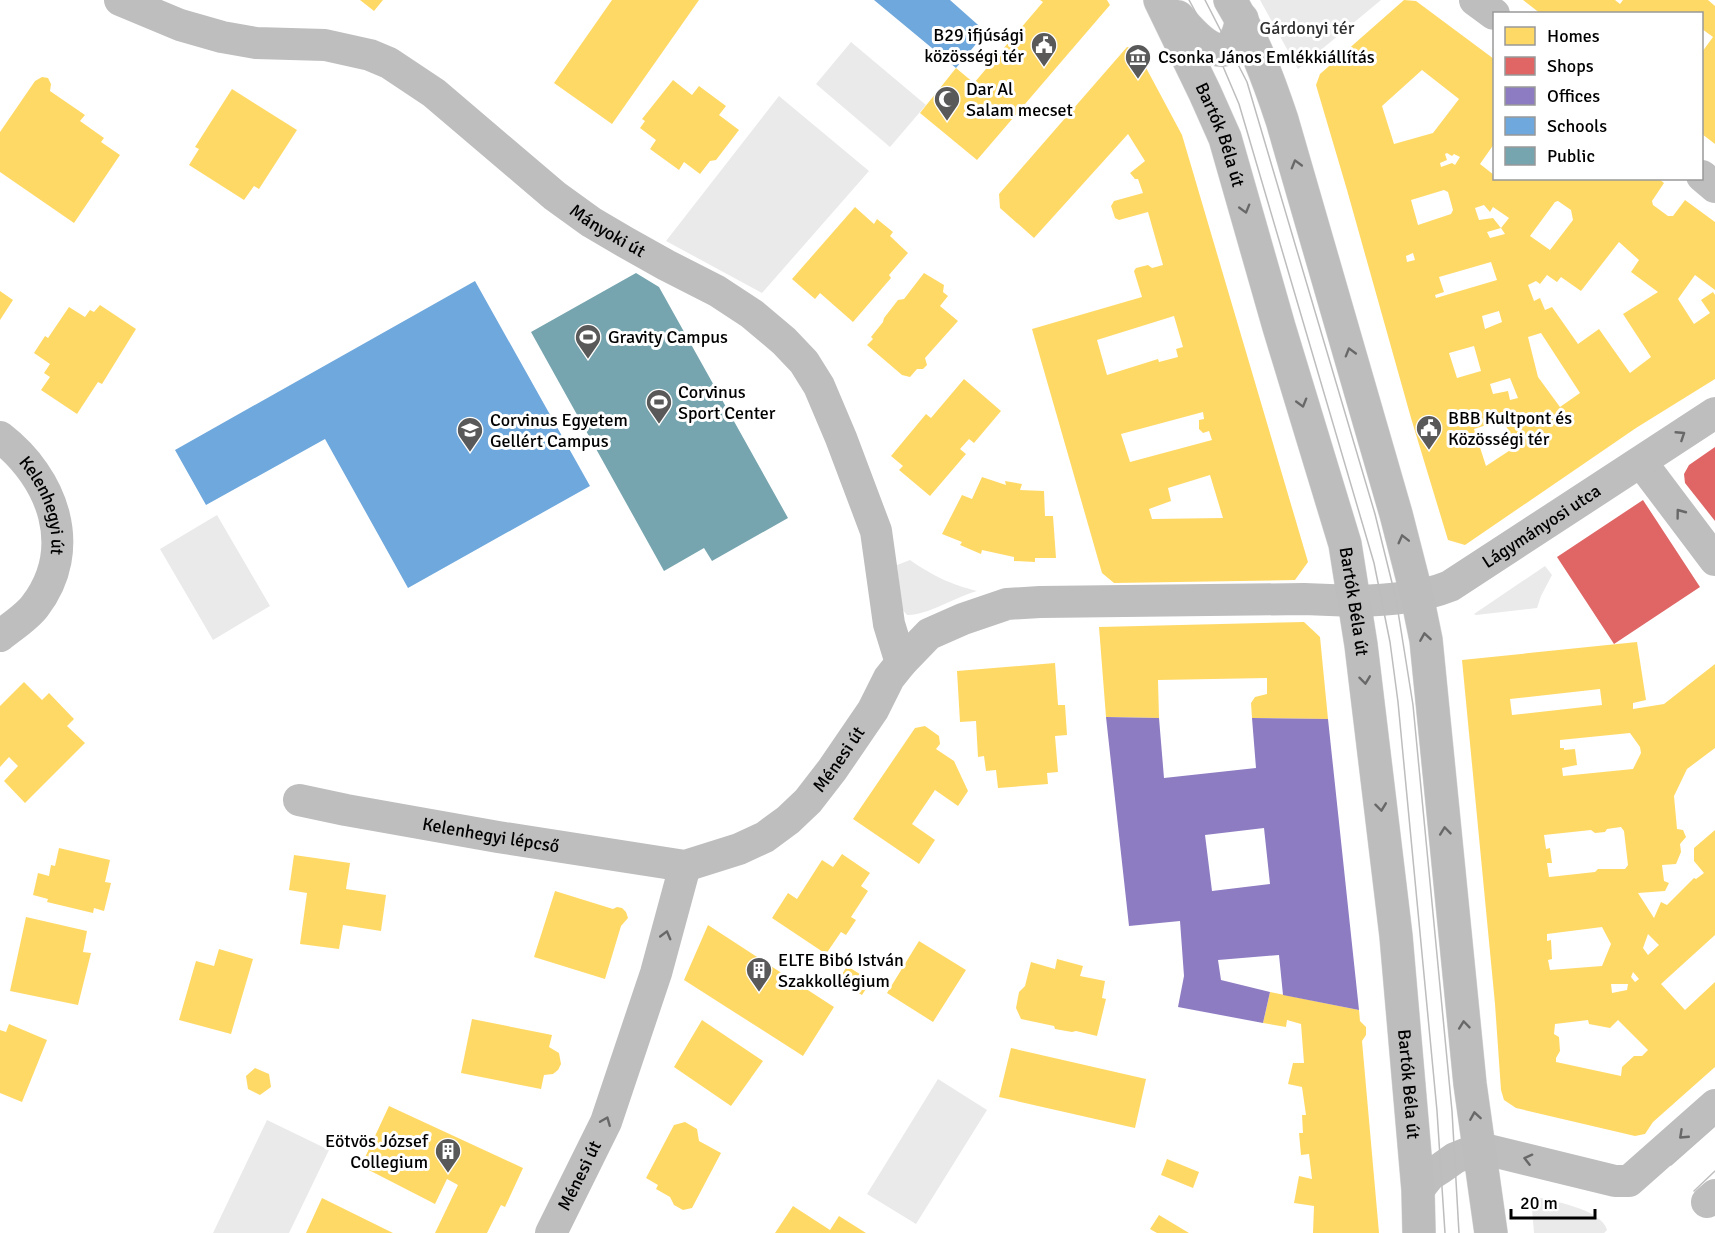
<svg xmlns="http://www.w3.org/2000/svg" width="1715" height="1233" font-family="Signika,sans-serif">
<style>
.green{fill:#eaeaea}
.homes{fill:#ffd966;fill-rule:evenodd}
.shops{fill:#e06666}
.offices{fill:#8e7cc3;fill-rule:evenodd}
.schools{fill:#6fa8dc}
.public{fill:#76a5af}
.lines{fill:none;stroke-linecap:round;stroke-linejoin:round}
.major-casing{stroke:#dbdbdb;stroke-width:34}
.minor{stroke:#bebebe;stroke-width:32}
.major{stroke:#bdbdbd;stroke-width:33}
.tram{stroke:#bdbdbd;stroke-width:1.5}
.oneway{stroke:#686868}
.labels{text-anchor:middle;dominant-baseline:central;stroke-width:6;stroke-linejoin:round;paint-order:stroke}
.park-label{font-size:18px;fill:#303030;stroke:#fff}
.poi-label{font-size:18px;fill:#000;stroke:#fff;text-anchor:start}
.street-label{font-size:18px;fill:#000;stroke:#fff}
</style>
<rect width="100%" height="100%" fill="#fff"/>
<path class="green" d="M1260,0H1381L1298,69Z
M851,42L926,105L890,147L816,84Z
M779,96L869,171L762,293L666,241Z
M217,515L270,606L213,640L160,549Z
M910,560C933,576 950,584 977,591C955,597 926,616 907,615L902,609L897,565Z
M1545,566L1552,575L1541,596L1537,608L1476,615L1474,614Z
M938,1079L987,1110L916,1224L867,1194Z
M267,1120L329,1150L289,1233H213Z
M1531,1196C1550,1200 1602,1209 1607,1230L1604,1233H1534Z"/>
<path class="homes" d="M360,0H383L374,11Z
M612,0H699L612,124L554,83Z
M1040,0H1107L1110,5L977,160L920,113L956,68L974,83L1043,2Z
M1404,0L1416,1L1494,59V144L1480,164L1494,175V178H1658L1664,183L1652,201L1653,205L1668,216H1673L1685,200L1715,222V290L1695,275L1678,299L1694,324L1710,313L1701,300L1713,292L1715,295V379L1636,428L1465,545L1448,540L1411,418L1347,190L1316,85L1320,74ZM1422,70L1459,99L1433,133L1394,144L1382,106ZM1447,153L1452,156L1454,154L1460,157L1455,165L1452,163L1441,167L1440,163L1447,160L1445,154ZM1444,190L1448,192L1453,210L1451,214L1418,225L1411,200ZM1558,201L1571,210L1573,220L1550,250L1530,236L1555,202ZM1484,205L1490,212L1493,207L1509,218L1501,228L1493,218L1479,220L1475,208ZM1501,228L1505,234L1490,238L1487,232ZM1619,242L1639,260L1631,272L1658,292L1623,314L1651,357L1630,373L1599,329L1578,344L1552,307L1545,310L1540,298L1534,301L1528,285L1536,281L1540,284L1547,275L1557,282L1561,277L1581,291ZM1413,253L1415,260L1407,262L1406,256ZM1491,262L1497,280L1436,298L1435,295L1444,292L1439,277ZM1499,311L1502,322L1485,329L1482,316ZM1541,333L1580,393L1560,407L1538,377L1528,337ZM1474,346L1481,371L1457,378L1449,353ZM1510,378L1518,398L1510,400L1508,391L1493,394L1490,384ZM1502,420L1518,445L1486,466L1474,429Z
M1523,0H1615L1620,4L1623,0H1708L1715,6V144L1702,134V52L1713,37L1702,29V14H1541Z
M1127,47L1136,49L1182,135L1308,562L1295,580L1114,583L1102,573L1032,329L1142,297L1134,271L1136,268L1148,265L1152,268L1163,265L1148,212L1119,220L1115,218L1111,206L1114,201L1143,193L1138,179H1135L1130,173L1145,161L1128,134L1034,238L1000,208L999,194ZM1174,316L1183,347L1176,349L1178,357L1159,362L1158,359L1107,375L1097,340ZM1203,412L1204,419L1199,420V429L1203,433L1209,431L1212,440L1130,462L1121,434ZM1210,475L1223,518L1152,519L1149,509L1171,501L1168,488Z
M42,77L48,78L51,84L50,91L85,115L80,121L104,138L101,142L120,155L74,223L0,172V132L35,81Z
M673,80L692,95L699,86L726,106L719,115L739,130L716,160L710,161L700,174L684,162L679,170L650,149L656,140L640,128L645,121L642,119Z
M232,89L297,130L259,189L254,186L244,200L189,165L199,149L195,147Z
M855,207L874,224L877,219L893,232L890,236L908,253L889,275L891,278L853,322L820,293L815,299L792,279Z
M924,273L944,285L943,292L948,296L940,306L958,321L925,358L927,365L923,369H917L910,377L902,375L867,345L873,339L871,337L883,322L884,318L898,300L904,299Z
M0,291L13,300L0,320Z
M100,305L136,329L102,384L98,382L77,414L41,390L50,377L44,373L50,364L34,353L45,336L48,338L69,307L85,317L90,310L94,312Z
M964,379L1001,411L974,443L969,439L960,449L966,454L930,496L899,470L903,466L891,456L926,414L931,418Z
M982,477L1006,485L1005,481L1022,484L1020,490L1044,491L1045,516H1053L1056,558H1035V562L1014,561V557L982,550L981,554L960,545L962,542L942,534L962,495L972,499Z
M1304,622L1320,637L1328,719L1252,718L1251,703L1255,697L1267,694V678L1158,680L1159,718L1106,717L1099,627Z
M1637,642L1646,700L1633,703V709L1664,704L1715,664V748L1687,769L1674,796L1677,829L1683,830L1686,837L1680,844L1681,852L1676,864L1662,865L1664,881L1669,883L1665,891L1638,893L1654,918L1661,902L1667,905L1694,878L1696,879L1704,873L1694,861V848L1715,830V935L1661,984L1685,1010L1715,982V1067L1653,1122L1645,1134L1635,1136L1516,1108L1504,1100L1501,1090L1495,1004L1462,660ZM1600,689L1602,705L1512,715L1510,699ZM1630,733L1640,747L1641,753L1633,769L1563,776L1562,768L1577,765L1575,749L1564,750V748H1560V740ZM1621,827L1624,831L1628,865L1625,869H1598L1595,872L1549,877L1547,863H1552L1550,848L1546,849L1544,835L1591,830L1595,833L1605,832L1607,829ZM1602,927L1611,944L1602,966L1550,970L1548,960L1552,959L1551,940L1547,941V934ZM1648,934L1659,945L1648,955L1643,948ZM1633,972L1639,979L1635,982L1631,977ZM1611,984H1628L1627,990L1612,993ZM1588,1020L1589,1024L1610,1028L1618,1020L1648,1050L1642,1056H1634L1622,1067L1621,1076L1556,1062V1058L1560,1051L1559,1037L1554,1034L1555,1024Z
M1055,663L1058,705H1065L1067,735L1055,736L1058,772L1047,773L1048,784L998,788L996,770L986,771L984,756L978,757L976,721L960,722L957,671Z
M24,682L42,700L49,693L74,719L67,726L85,743L25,803L4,781L18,766L9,757L0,767V706Z
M925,726L939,736L940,744L936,749L954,761L968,791L958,806L935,790L912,824L935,840L919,864L853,819L915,728Z
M59,848L110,860L105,882L111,883L104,911L94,908L93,913L47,902L48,899L33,895L38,873L49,876L51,865L55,866Z
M842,854L870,873L861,886L868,891L851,917L856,920L846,935L841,932L826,954L772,918L788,893L797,899L822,860L833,867Z
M294,855L350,863L346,889L386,895L381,931L343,925L339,949L300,944L307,893L289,890Z
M555,891L613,909L617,907L622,908L626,912L628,918L621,926L605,979L534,957Z
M26,917L87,931L83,952L91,953L78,1005L10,991Z
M708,925L834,1007L803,1056L684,980Z
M919,941L966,970L933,1022L887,993Z
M219,949L253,959L231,1034L179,1020L196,961L214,966Z
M1057,959L1083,966L1080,976L1105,981L1102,998L1106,999L1097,1036L1076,1031L1072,1032L1055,1029L1054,1026L1021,1019L1016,1008L1019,992L1025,986L1031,962L1055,969Z
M847,966L871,981L862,995L838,981Z
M1270,992L1359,1010L1360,1021L1366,1027V1035L1362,1041L1379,1233H1313L1314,1206L1294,1203L1299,1176L1312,1179L1309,1154L1301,1155L1299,1133H1303L1302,1115H1306L1302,1087L1288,1084L1293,1063H1304L1301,1024L1287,1020L1286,1027L1263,1023Z
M472,1019L552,1035L549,1047L559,1053L561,1064L558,1070L553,1074L544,1075L541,1089L461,1073Z
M702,1020L763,1061L731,1106L674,1067Z
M9,1024L47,1040L22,1102L0,1093V1030L6,1032Z
M1011,1048L1146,1079L1135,1128L999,1097Z
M255,1068L269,1074L271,1087L260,1095L248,1089L246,1076Z
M389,1106L523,1168L505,1207L501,1205L487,1233H435L458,1185L447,1179L435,1204L361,1166Z
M685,1122L697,1129L699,1141L721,1153L692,1208L683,1210L674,1205L670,1197L656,1189L658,1185L646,1178L674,1125Z
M1167,1159L1199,1172L1193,1188L1161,1175Z
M322,1198L393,1233H306Z
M793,1206L830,1230L839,1216L866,1233H775Z
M1159,1215L1189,1233H1157L1150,1229Z"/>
<path class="shops" d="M1715,447V521L1685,483L1684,474L1689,465Z
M1643,500L1700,587L1614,644L1557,557Z"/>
<path class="offices" d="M1106,717L1159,718L1164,778L1256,768L1252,718L1328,719L1359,1010L1283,995L1279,955L1218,960L1221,980L1270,992L1263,1023L1178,1007L1184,976L1180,921L1129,926ZM1264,828L1270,884L1212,891L1205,835Z"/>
<path class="schools" d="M874,0H950L986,32L956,68Z
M475,281L590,486L408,588L325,439L206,505L175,450Z"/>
<path class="public" d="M636,273L659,287L788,518L712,561L704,548L664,571L531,332Z"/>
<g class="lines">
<g class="major-casing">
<g id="major">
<path id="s5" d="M1160,0L1205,93L1225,138L1279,327L1345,544L1361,645L1396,936L1418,1190L1419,1233"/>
<path d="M1230,0C1253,38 1268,78 1282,120L1396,514L1417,596L1426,640L1470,1084L1491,1233"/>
<path d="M1178,17C1200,43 1231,75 1242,19"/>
</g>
</g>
<g class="minor">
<path id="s1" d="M120,0L180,25L222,37L256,43L325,45L370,55L389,63L434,93L555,196L591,222L625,242L666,265L717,291L752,314L784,341L804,362L819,386L841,438L876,531L889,624L901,663"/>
<path d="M1475,0L1494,14"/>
<path d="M1702,176L1715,187"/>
<path id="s2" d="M0,437C53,478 79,548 35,606C27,617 11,627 0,636"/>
<path d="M1641,462L1715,560"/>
<path id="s3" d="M299,800L346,810L498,837L685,866L739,849L765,837L788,820L808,801L832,770L873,710L889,678L901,663L929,634L963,619L1007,604L1040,602L1304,599L1355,601C1388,600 1420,598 1450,586L1715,413"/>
<path d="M1418,1190L1430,1175L1441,1168L1455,1158L1480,1148L1615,1181H1629L1715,1105"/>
<path d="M1707,1202L1715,1195"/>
<path id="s4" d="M551,1233L606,1122L656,973L685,866"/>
</g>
<use href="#major" class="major"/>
<path class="tram" d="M1189,0L1216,50L1239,104L1374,563L1390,642L1398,702L1437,1111L1445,1233
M1205,0L1247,82L1375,514L1396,599L1413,705L1452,1111L1459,1233
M1671,1165L1715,1126
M1694,1191L1715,1171"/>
</g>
<defs><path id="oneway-chevron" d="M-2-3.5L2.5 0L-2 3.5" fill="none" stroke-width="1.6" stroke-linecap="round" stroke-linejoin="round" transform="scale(1.5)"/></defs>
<g class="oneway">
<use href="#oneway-chevron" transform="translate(1296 164) rotate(-106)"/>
<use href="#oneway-chevron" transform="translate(1245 209) rotate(74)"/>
<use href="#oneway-chevron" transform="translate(1350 352) rotate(-106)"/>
<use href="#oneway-chevron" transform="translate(1302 403) rotate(74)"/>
<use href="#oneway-chevron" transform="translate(1681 435) rotate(-33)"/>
<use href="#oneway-chevron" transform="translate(1680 513) rotate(-127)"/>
<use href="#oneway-chevron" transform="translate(1403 539) rotate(-104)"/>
<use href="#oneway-chevron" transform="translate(1425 637) rotate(-99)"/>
<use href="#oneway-chevron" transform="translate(1365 680) rotate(83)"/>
<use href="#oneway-chevron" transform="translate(1381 807) rotate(83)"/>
<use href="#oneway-chevron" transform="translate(1445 831) rotate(-96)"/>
<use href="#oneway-chevron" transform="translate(666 935) rotate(-75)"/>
<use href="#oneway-chevron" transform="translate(1464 1025) rotate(-96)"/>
<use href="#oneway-chevron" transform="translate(1475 1116) rotate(-99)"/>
<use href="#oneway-chevron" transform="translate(606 1121) rotate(-68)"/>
<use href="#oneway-chevron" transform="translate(1683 1135) rotate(137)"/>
<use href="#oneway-chevron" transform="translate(1528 1159) rotate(-166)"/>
</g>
<defs>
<g id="civic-pin" transform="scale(1.35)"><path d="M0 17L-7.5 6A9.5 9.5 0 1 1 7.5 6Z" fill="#595959" stroke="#fff"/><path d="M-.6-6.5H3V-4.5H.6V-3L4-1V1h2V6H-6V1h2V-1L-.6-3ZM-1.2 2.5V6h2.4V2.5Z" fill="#fff"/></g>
<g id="museum-pin" transform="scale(1.35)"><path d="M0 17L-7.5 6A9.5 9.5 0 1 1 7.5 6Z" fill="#595959" stroke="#fff"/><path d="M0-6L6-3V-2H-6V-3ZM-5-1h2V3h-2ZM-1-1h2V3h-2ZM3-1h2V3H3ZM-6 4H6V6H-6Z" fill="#fff"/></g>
<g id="mosque-pin" transform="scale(1.35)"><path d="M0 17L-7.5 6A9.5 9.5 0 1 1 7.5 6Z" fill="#595959" stroke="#fff"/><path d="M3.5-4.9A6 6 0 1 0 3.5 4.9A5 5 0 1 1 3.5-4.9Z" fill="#fff"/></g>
<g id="stadium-pin" transform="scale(1.35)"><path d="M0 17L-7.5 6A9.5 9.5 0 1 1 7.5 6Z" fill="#595959" stroke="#fff"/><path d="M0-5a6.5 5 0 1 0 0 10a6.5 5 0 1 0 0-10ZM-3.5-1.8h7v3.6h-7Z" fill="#fff"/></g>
<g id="university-pin" transform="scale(1.35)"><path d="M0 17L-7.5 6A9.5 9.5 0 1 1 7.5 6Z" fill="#595959" stroke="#fff"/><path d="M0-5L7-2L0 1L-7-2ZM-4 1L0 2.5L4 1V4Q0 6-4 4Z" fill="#fff"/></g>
<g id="building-pin" transform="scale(1.35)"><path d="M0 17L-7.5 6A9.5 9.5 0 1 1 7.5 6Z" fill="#595959" stroke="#fff"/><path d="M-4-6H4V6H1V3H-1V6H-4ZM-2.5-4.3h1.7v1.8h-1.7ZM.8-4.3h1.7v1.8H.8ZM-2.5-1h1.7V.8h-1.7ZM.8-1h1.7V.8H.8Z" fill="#fff"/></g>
</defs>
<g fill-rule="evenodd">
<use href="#civic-pin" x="1044" y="45"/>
<use href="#museum-pin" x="1138" y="57"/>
<use href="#mosque-pin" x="947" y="99"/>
<use href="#stadium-pin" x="588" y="337"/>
<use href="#stadium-pin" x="659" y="402"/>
<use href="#civic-pin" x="1429" y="428"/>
<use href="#university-pin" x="470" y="430"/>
<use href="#building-pin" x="759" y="970"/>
<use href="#building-pin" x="448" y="1151"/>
</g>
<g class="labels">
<g class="park-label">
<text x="1307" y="28">Gárdonyi tér</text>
</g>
<g class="poi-label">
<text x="1024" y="35" text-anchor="end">B29 ifjúsági<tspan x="1024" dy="21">közösségi tér</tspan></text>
<text x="1158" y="57">Csonka János Emlékkiállítás</text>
<text x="966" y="89">Dar Al<tspan x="966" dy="21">Salam mecset</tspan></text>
<text x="608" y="337">Gravity Campus</text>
<text x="678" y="392">Corvinus<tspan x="678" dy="21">Sport Center</tspan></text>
<text x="1448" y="418">BBB Kultpont és<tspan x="1448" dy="21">Közösségi tér</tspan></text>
<text x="490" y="420">Corvinus Egyetem<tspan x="490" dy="21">Gellért Campus</tspan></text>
<text x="778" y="960">ELTE Bibó István<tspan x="778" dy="21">Szakkollégium</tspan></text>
<text x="428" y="1141" text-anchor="end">Eötvös József<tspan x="428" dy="21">Collegium</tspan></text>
</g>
<g class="street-label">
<text stroke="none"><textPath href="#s5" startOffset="148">Bartók Béla út</textPath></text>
<text stroke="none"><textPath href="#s1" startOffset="555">Mányoki út</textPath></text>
<text stroke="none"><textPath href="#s2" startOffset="84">Kelenhegyi út</textPath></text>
<text stroke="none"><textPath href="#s3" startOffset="1378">Lágymányosi utca</textPath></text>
<text stroke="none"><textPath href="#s5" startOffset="634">Bartók Béla út</textPath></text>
<text stroke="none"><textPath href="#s3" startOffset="585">Ménesi út</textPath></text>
<text stroke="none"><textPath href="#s3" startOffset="195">Kelenhegyi lépcső</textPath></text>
<text stroke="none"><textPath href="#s5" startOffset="1120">Bartók Béla út</textPath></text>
<text stroke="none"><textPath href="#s4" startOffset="64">Ménesi út</textPath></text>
</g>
</g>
<rect x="1493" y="12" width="210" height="168" fill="#ffffff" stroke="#999999" stroke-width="1.5"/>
<rect x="1505" y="27" width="30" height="18" fill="#ffd966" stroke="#999999" stroke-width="1.5"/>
<text x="1547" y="42" font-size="18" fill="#000000">Homes</text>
<rect x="1505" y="57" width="30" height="18" fill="#e06666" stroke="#999999" stroke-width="1.5"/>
<text x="1547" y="72" font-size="18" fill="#000000">Shops</text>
<rect x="1505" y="87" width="30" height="18" fill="#8e7cc3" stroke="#999999" stroke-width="1.5"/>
<text x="1547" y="102" font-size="18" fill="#000000">Offices</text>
<rect x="1505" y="117" width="30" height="18" fill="#6fa8dc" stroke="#999999" stroke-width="1.5"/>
<text x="1547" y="132" font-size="18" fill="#000000">Schools</text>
<rect x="1505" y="147" width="30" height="18" fill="#76a5af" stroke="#999999" stroke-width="1.5"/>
<text x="1547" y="162" font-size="18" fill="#000000">Public</text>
<path d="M1511 1209v9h84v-9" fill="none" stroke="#000000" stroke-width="3"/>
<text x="1520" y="1209" font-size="18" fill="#000000" stroke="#ffffff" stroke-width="4.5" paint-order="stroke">20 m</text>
</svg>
